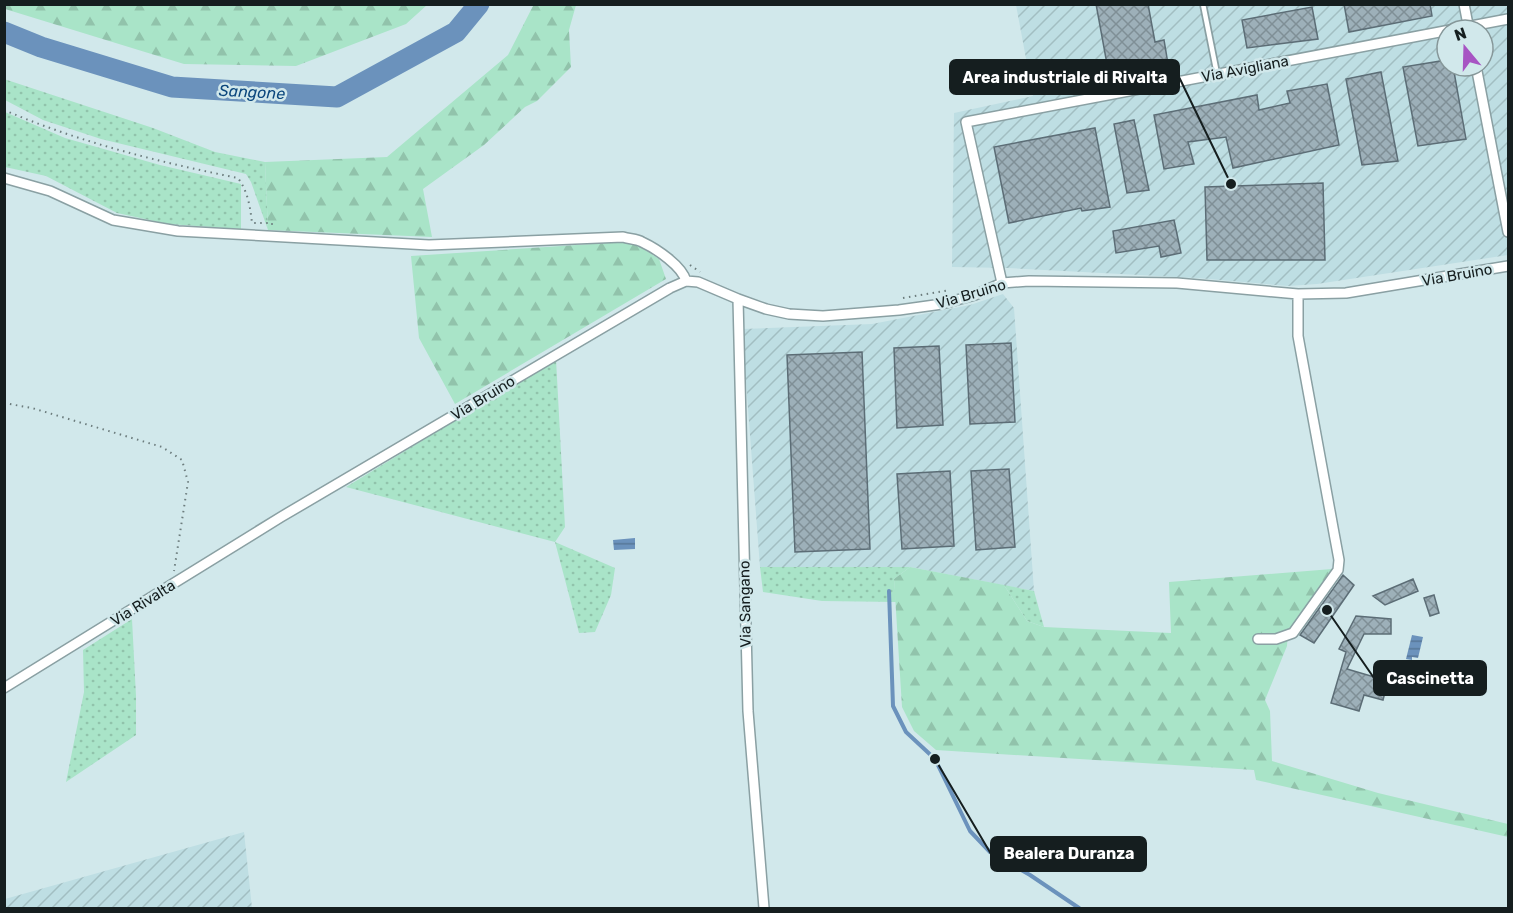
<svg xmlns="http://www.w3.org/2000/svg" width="1513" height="913" font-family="Rubik,sans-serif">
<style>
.industrial{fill:url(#industrial-furrows);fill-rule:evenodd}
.grass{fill:url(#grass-dots)}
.forest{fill:url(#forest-firs)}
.water{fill:url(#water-rules)}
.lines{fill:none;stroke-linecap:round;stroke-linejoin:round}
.stream{stroke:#6b92bc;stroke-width:4}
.river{stroke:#6b92bc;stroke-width:21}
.building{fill:url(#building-cross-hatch);stroke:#5c6d76;stroke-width:1.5}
.service-casing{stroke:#8aa0a3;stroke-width:8}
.minor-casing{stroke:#8aa0a3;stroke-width:12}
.path{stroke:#6c7c7d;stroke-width:2;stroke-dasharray:1.5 4.5;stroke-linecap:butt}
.service{stroke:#fff;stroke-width:4.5}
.minor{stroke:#fff;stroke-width:9}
.labels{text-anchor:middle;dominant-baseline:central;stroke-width:5;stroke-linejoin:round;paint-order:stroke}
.street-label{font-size:15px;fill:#151e1f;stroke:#d1e8eb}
.water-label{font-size:16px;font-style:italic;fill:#0b477d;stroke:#d1e8eb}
.leader{fill:none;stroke:#151e1f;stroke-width:2}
.callout-dot{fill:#151e1f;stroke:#d1e8eb;stroke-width:2}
.callout{fill:#151e1f;stroke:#151e1f;stroke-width:2}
.callout-label{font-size:16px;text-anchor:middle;font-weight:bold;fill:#fff}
</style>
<defs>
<pattern id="industrial-furrows" width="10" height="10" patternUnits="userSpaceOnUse" patternTransform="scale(1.5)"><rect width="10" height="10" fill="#bedee3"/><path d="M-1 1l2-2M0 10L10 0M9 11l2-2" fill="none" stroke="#a2bec2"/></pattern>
<pattern id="grass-dots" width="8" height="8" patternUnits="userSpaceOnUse" patternTransform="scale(1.5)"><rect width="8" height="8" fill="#a9e4c8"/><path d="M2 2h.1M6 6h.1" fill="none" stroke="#91c3ab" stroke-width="1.8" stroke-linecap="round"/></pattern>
<pattern id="forest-firs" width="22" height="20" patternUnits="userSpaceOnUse" patternTransform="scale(1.5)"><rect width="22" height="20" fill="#a9e4c8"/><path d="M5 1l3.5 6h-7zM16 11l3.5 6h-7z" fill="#91c3ab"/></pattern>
<pattern id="water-rules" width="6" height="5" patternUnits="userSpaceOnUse" patternTransform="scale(1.5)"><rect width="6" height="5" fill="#6b92bc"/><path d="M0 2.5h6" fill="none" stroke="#577798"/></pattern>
<pattern id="building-cross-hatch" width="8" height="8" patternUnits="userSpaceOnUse" patternTransform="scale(1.5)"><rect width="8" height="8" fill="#9db0b9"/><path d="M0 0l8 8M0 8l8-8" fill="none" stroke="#7f8f96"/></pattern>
</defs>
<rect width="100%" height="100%" fill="#d1e8eb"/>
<path class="industrial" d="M1016,5H1508V255L1317,284L1288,286L1197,278L1008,268L952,267L954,113L1033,96ZM1447,30H1483V66H1447Z
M1003,294L1014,308L1034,591L910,567H760L742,329L872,324L970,305Z
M244,832L252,908H5V899Z"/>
<path class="grass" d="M4,79L153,128L215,152L265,162L268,230L251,182L246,174L101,139L43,120L5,100Z
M5,112L65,138L160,165L241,184V229L168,224L117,213L46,176L5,167Z
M556,359L565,527L555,542L615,568L611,595L595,632L579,633L555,542L346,487Z
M760,567H910L894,579L896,602L822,601L763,592Z
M1004,585L1034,591L1044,627L1027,621Z
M132,619L136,696V735L66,782L84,692L83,650Z"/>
<path class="forest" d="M534,4L576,5L569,30L571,67L537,101L525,107L484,145L423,189L432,237L268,230L265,162L387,157L508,55Z
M4,5L5,4L427,5L406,24L296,66L184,64L5,9Z
M622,242L639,246L659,259L666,279L455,404L419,338L411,256Z
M910,567L1004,585L1027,621L1044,627L1171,633L1169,582L1332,569L1331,576L1288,631L1287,646L1265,700L1270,711L1272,761L1378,793L1508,824V837L1256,780L1254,770L936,750L914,731L902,707L894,579Z"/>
<path class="water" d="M635,538V549L614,550L613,540Z
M1412,635L1423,637L1418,658L1412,657V660L1406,659Z"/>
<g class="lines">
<path class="stream" d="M889,591L893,706L906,732L935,759L970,831L990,852L1030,875L1079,908"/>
<path class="river" d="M4,32L41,47L172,87L337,97L456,32L479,4"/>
</g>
<path class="building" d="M1096,4H1148L1155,42L1164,40L1168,64L1109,75Z
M1344,4H1430L1432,16L1349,32Z
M1312,7L1318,39L1247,48L1242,20Z
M1447,60V66H1453L1466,139L1418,146L1403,67Z
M1381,72L1398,161L1362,165L1346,79Z
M1327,84L1339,145L1233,168L1226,137L1188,142L1194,164L1164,169L1154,115L1257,95L1259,110L1290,103L1287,91Z
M1134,120L1149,190L1127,193L1114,124Z
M1095,128L1110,207L1082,211L1081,208L1009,223L994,147Z
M1323,183L1325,260H1207L1205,187Z
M1174,220L1181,253L1161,257L1159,246L1116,253L1113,231Z
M1011,343L1015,422L970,424L966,345Z
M939,346L943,425L897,428L894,348Z
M862,352L870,549L795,552L787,355Z
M1009,469L1015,547L976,550L971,471Z
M950,471L954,546L902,549L897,474Z
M1343,575L1354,585L1314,643L1300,635Z
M1413,579L1418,591L1385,605L1373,596Z
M1434,595L1439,613L1430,616L1424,598Z
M1356,616L1391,619V634H1364L1347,669L1388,681L1383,700L1364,695L1359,711L1331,703L1346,652L1339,649Z"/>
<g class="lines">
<g class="service-casing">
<path id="service" d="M1203,4L1217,74"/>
</g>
<g class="minor-casing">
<path id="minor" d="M1464,4L1469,30
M1476,66L1508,232
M4,178L50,191L113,220L178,231L429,245L623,237C629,239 637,239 642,242C657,249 682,266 686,281L698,282L738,299L766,309L789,314L823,316L899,310L942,304L975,295L1002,283L1029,281L1177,283L1298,294L1346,293L1508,266
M1002,283L966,122L1508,19
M738,299L748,711L764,908
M1258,639H1276L1293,633L1338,570L1339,560L1334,533L1298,336V294
M4,688L281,517L670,288L686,281"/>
</g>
<path class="path" d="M4,110C79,142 158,162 238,178C248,192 250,206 252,223H272V225
M690,265L700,272
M903,298L950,290
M4,403L32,408L162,447L182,460L188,482L174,571"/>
<use href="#service" class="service"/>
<use href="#minor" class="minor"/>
</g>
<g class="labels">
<g class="street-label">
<text transform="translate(1245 69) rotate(-11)">Via Avigliana</text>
<text transform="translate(1457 275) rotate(-10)">Via Bruino</text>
<text transform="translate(971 294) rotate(-16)">Via Bruino</text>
<text transform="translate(483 398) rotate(-31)">Via Bruino</text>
<text transform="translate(143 603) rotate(-32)">Via Rivalta</text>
<text transform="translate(745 604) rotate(-91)">Via Sangano</text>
</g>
<g class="water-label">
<text transform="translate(252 92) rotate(3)">Sangone</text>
</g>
</g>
<path class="leader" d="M1231 184L1179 77M1327 610L1374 678M935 759L991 854"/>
<g class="callout-dot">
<circle cx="1231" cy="184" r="6"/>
<circle cx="1327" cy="610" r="6"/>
<circle cx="935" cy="759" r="6"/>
</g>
<g class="callout">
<rect x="950" y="60" width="229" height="34" rx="6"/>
<rect x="1374" y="661" width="112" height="34" rx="6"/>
<rect x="991" y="837" width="155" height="34" rx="6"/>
</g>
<g class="callout-label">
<text x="1065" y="83">Area industriale di Rivalta</text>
<text x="1430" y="684">Cascinetta</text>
<text x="1069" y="859">Bealera Duranza</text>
</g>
<rect width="1513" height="913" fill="none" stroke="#151e1f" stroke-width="12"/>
<g transform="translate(1465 48) rotate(341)"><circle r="28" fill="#d1e8eb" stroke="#869799" stroke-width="1.5"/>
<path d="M0-4.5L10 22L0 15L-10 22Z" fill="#a754c3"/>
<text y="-9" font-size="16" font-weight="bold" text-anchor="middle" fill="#151e1f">N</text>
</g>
</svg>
